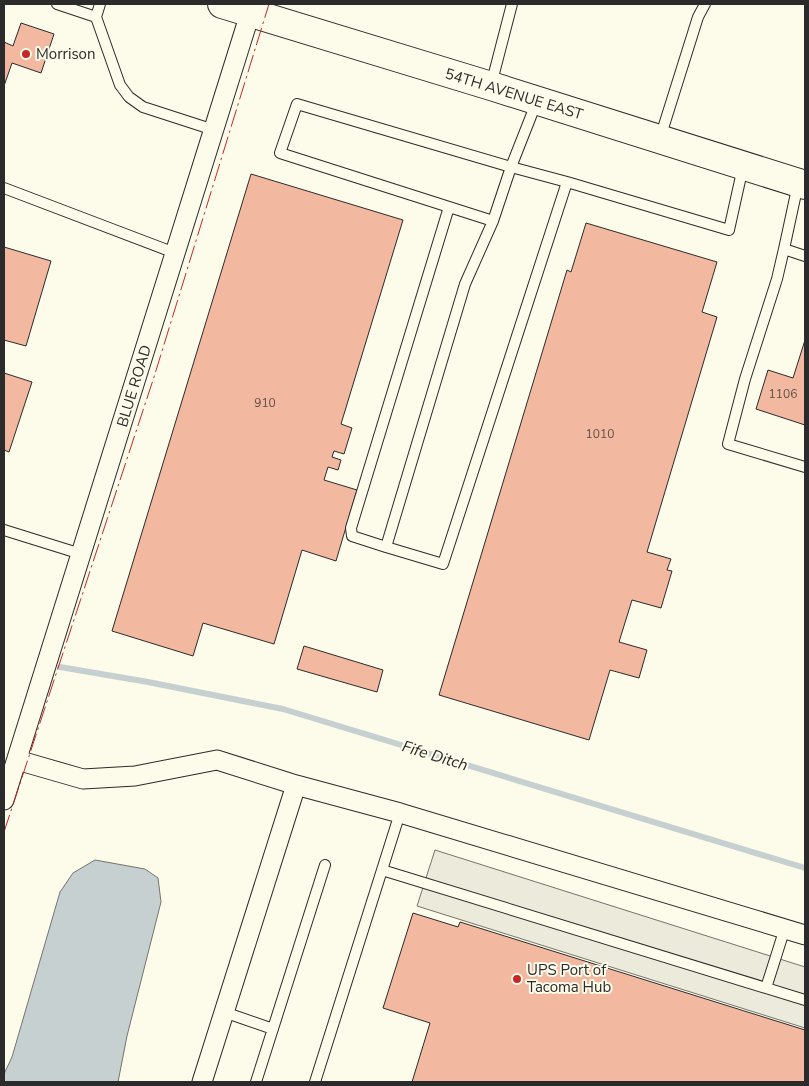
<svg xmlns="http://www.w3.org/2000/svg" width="809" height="1086" font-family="'Nunito Sans',sans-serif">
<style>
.parking{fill:#eceadb;stroke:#74746e}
.water{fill:#c7d0d0;stroke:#74746e}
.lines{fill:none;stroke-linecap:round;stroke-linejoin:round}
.stream{stroke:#c7d0d0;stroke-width:6}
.building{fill:#f2b8a0;stroke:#2b2b2b}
.lane-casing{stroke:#2b2b2b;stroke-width:12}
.street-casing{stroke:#2b2b2b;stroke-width:21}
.secondary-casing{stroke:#2b2b2b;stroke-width:30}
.lane{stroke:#fdfbea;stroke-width:10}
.street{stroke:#fdfbea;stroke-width:19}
.secondary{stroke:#fdfbea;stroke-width:28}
.power{stroke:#c62828;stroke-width:1;stroke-dasharray:18 4 2.5 4;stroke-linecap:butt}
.poi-dot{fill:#c62828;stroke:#fdfbea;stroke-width:2}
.labels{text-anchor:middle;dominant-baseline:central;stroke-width:4;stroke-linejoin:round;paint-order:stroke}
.number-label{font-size:12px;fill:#5d4e48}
.poi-label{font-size:15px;fill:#2b2b2b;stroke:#fdfbea;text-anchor:start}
.street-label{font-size:15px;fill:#2b2b2b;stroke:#fdfbea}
.water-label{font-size:16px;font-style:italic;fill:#2b2b2b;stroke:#fdfbea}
</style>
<rect width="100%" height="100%" fill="#fdfbea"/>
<path class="parking" d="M435,850L805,967V1028L417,906Z"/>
<path class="water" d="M95,860L145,869L158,878L161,902L127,1036L118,1082H4V1074L12,1057L60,892L73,873Z"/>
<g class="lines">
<path class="stream" d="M60,667L148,682L283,709L805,868"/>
</g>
<path class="building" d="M21,23L54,34L41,73L12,63L4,86V42L13,46Z
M251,174L403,220L341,424L352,428L344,454L334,451L332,457L341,460L338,470L328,467L324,480L357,490L336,561L302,550L274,644L203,623L193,656L112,631Z
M586,223L717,262L702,312L717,317L647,552L671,559L667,570L672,571L661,608L632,600L619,642L647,650L639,678L610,670L589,740L439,695L567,270L571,272Z
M4,247L51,261L26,346L4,340Z
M805,340V425L756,409L768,370L793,378Z
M4,373L32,382L9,452L4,450Z
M304,646L383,670L377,692L297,669Z
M413,913L458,927L460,922L805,1030V1082H412L430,1023L383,1008Z"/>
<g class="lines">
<g class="lane-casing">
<path id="lane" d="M57,4L96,17
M100,4L96,17L120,85L129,97L143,107L214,130
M491,85L512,4
M660,138L698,17L705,4
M567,182L729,230L743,167
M798,184L784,249L805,256
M4,188L175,253
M493,221L511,167L567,182L443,564L386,547L465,284L493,221L280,153L297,104L511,167L537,101
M784,249L777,279L745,379L728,444L805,467
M4,530L81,554
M386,547L352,536L351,528L449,207
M382,870L805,1000
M766,988L785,928
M224,1012L273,1029
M256,1082L325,865
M315,1082L400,813"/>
</g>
<g class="street-casing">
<path id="street" d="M17,760L83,779L135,776L217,760L296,785L400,813L805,935
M4,800L253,4
M202,1082L296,785"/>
</g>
<g class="secondary-casing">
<path id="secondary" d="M222,4L491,86L805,185"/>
</g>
<use href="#lane" class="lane"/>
<use href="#street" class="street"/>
<use href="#secondary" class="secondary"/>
<path class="power" d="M4,832L154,377L269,4"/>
</g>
<g class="poi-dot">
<circle cx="26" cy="54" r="5"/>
<circle cx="517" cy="979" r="5"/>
</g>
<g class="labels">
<g class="number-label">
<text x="783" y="394">1106</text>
<text x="265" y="403">910</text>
<text x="600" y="434">1010</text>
</g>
<g class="poi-label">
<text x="36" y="54">Morrison</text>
<text x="527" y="970">UPS Port of<tspan x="527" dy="17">Tacoma Hub</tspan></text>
</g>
<g class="street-label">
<text transform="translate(514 94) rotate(17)">54TH AVENUE EAST</text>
<text transform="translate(134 386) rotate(-73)">BLUE ROAD</text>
</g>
<g class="water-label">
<text transform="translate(435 756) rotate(17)">Fife Ditch</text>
</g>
</g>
<rect width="809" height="1086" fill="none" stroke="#2b2b2b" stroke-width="10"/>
</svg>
